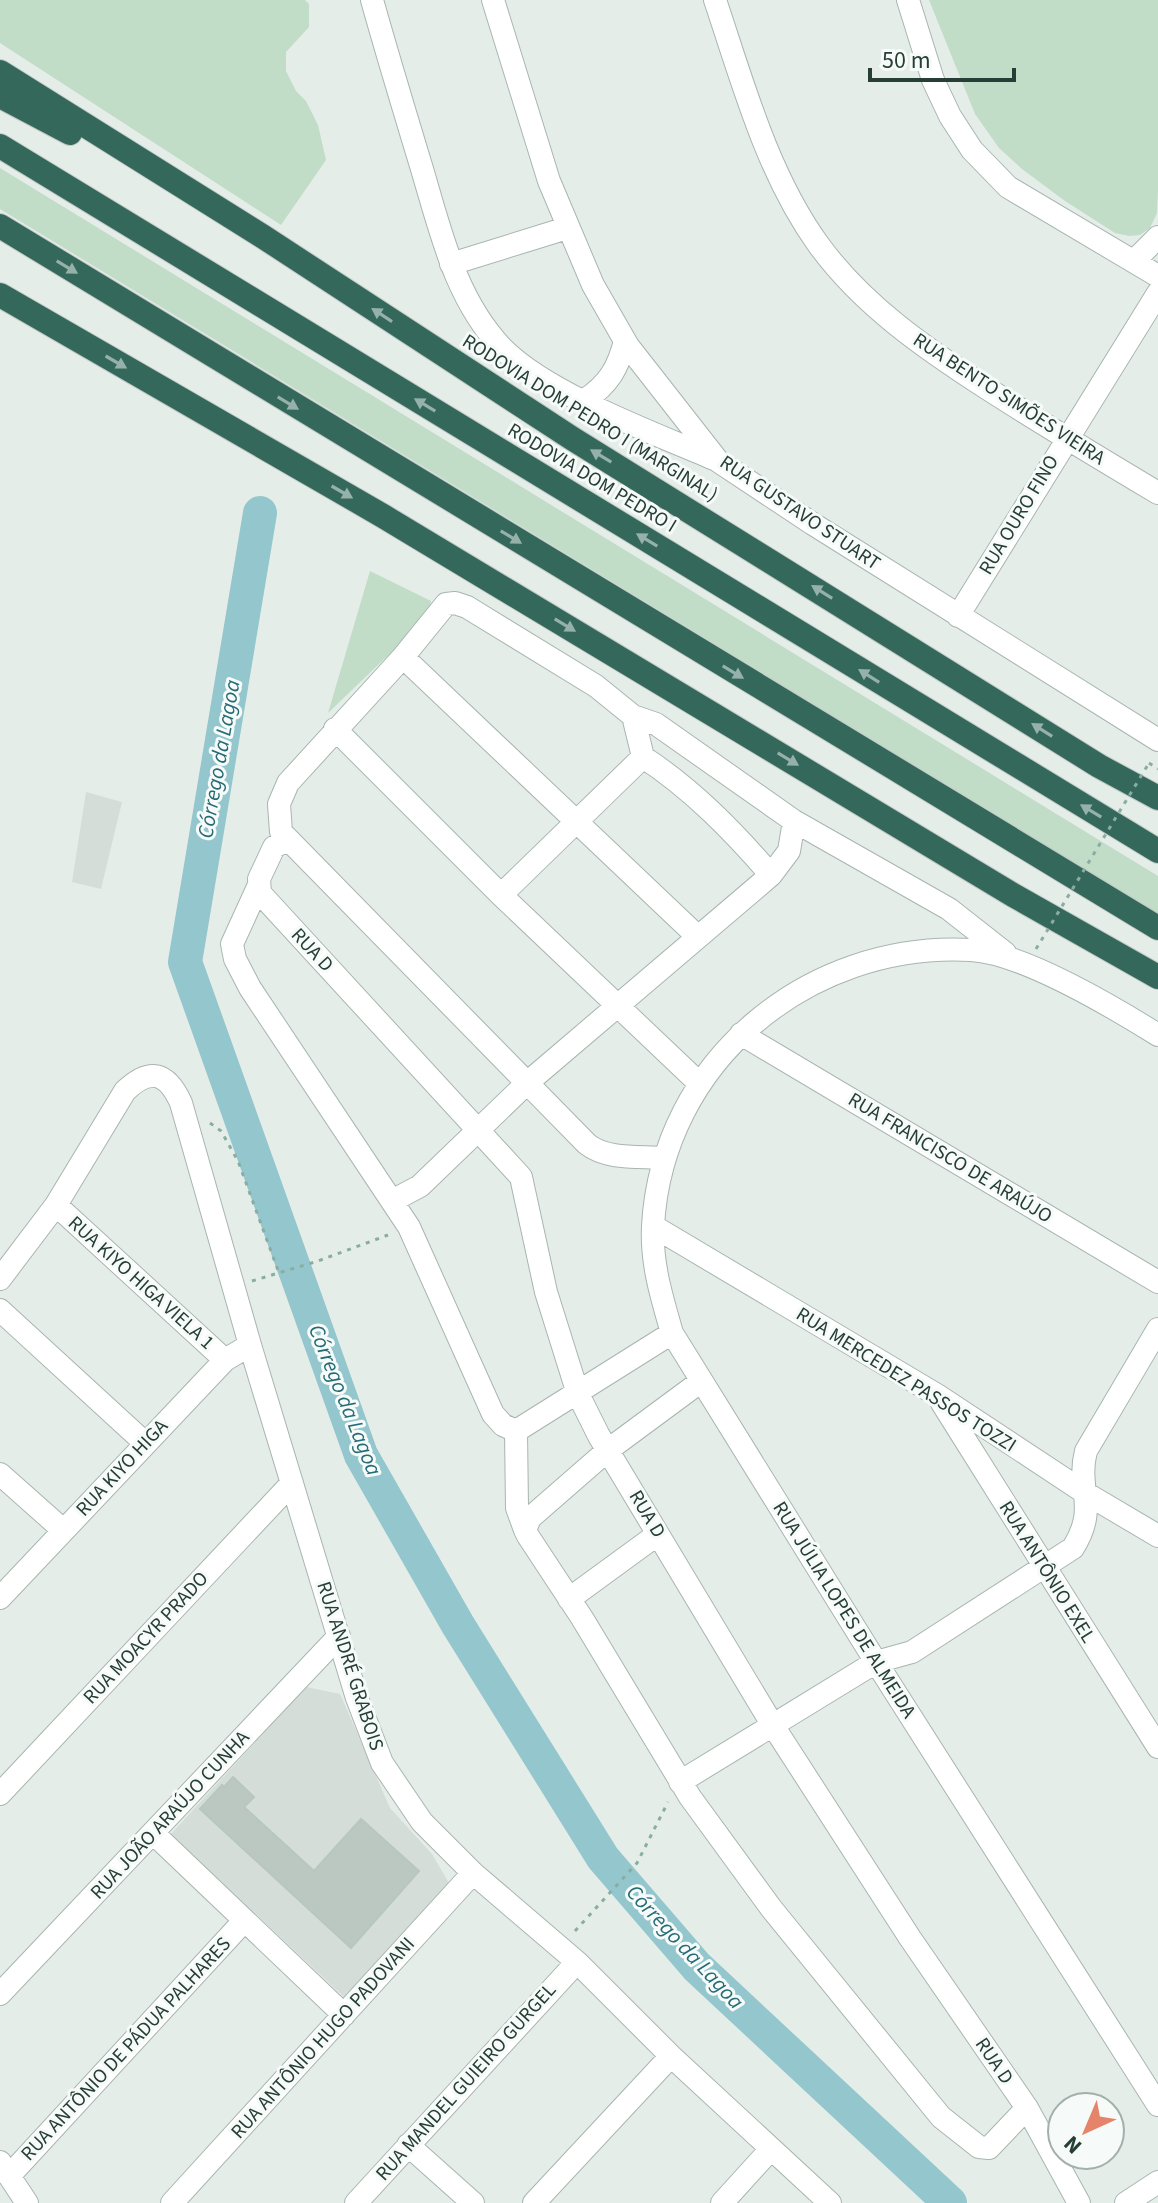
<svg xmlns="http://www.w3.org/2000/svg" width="1158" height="2203" font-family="'Source Sans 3',sans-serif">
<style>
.built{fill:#d4ddd8}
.green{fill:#c1dcc7}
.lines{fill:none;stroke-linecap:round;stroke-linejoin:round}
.river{stroke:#93c6cd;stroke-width:34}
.building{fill:#bbc8c2;stroke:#b8c6c0;stroke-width:2}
.street-casing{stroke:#a8b5b0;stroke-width:24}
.highway-casing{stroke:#c2c9c7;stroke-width:26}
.path{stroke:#89aea1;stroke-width:3;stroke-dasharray:4 6;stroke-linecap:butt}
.street{stroke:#fff;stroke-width:22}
.highway{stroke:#34685b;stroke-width:24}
.path-bridge{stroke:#89aea1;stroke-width:3;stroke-dasharray:4 6;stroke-linecap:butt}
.oneway{fill:#95b1aa}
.labels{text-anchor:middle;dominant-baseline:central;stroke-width:6;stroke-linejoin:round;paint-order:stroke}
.street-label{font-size:20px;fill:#263e36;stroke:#f6faf8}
.water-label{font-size:22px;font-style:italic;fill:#256b75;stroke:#f6faf8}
</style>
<rect width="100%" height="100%" fill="#e5ede9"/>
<path class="built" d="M86,792L122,802L101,889L72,882Z
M306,1687L340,1694L390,1808L432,1854L449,1883L344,1997L171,1834Z"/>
<path class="green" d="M0,0H305L309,4V27L286,52V71L296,91L306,101L318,125L326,160L281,225L0,43Z
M929,0H1158V189L1157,213L1150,228L1140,235L1129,236L1115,233L1065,201L1022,169L999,148L975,114Z
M0,168L1158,876V914L0,209Z
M370,571L431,601L428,617L328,713Z"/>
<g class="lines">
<path class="river" d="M260,513L185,962L361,1455L458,1625L603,1858L697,1967L950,2203"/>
</g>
<path class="building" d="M233,1777L254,1797L244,1807L314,1871L361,1819L419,1871L351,1948L200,1809L222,1785L224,1787Z"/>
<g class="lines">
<g class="street-casing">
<path id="street" d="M372,0C388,57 405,113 422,169C441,233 456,301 504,350C550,395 654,433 714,459
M493,0L549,181L593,285L628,346L718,461L813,524L1158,740
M715,0C743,83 767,173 818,244C862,305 926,349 988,389C1044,425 1101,459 1158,493
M908,0L933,80L950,116L972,150L1008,187L1158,276
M1134,261L1158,237
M451,264L567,228
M585,400C609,384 618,368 625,341
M958,616L1158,293
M403,657L697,936
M633,716L643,757C692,789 733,831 771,875
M335,729L501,895L700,1084
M287,840L274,847L259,879L260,893L521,1177L546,1292L578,1394L599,1436L772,1724L910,1938L1027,2108L1079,2203
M258,887L232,944L235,959L250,988L409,1227L493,1414L503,1425L516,1431
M501,895L643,757
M741,1034L1158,1282
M1158,1035C1113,1007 1023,953 971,950C809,941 662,1061 653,1226C651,1264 662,1298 672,1333L876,1662L1158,2105
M664,1158C639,1156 607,1160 587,1144L281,832L279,804L288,783L403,657L446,604L455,603L467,607L596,686L633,716L656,724L794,821L949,909L1005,953
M392,1201L420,1186L527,1083L771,875L789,851L794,821
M56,1205L225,1360
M653,1226L937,1395L1087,1494L1158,1536
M0,1279L56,1205L125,1091C150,1067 167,1072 181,1103L250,1345L357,1698L382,1763L422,1822L473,1873L577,1962L671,2056L830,2203
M0,1310L145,1443
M700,1382L608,1450L530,1518L525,1530L528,1536L582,1618L690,1797L771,1908L941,2117L979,2147L989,2148L1027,2108
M942,1403L1158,1747
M516,1431L672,1333
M516,1431L517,1508L525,1530
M0,1474L63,1530
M0,1598L225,1360L250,1345
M569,1599L658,1534
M680,1782L876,1662L912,1652L1073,1548C1099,1507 1076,1489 1086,1451L1158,1329
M0,1794L292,1483
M153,1833L344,2015
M0,1994L339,1636
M408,2145L473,2203
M0,2162L27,2203
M9,2176L243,1922
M172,2203L473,1873
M356,2203L577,1962
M534,2203L671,2056
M722,2203L771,2149
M1126,2203L1158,2182"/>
</g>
<g class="highway-casing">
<path id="highway" d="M0,72L262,236L573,439L1099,766L1158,798
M0,96L70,133
M0,146L1158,851
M0,226L1158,928
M0,295L383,516L1013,895L1158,977"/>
</g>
<path class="path" d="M1149,763L1158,769
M210,1123L221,1131L238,1161L279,1273
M252,1281L318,1261L388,1235
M575,1931L637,1863L668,1802"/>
<use href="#street" class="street"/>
<use href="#highway" class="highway"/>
<path class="path-bridge" d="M1036,949L1149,763"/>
</g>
<defs><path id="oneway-solid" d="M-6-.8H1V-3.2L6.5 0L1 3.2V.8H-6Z" transform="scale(2)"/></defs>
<g class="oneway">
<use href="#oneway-solid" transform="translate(67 267) rotate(31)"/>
<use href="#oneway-solid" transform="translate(382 315) rotate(-147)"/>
<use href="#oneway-solid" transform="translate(116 362) rotate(30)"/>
<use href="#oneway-solid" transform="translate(288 403) rotate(31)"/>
<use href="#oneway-solid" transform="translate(425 405) rotate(-149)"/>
<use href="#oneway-solid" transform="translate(601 456) rotate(-149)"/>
<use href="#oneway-solid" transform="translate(342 492) rotate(30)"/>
<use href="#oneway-solid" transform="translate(511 537) rotate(31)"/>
<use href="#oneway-solid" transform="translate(647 540) rotate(-149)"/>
<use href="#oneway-solid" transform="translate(822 592) rotate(-148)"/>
<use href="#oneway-solid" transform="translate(565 625) rotate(31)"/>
<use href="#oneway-solid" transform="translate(733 672) rotate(31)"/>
<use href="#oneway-solid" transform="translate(869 676) rotate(-148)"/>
<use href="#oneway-solid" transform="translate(1042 730) rotate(-148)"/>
<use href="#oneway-solid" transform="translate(788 759) rotate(31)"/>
<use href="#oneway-solid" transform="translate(1091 811) rotate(-149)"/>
</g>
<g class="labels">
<g class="street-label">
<text transform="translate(1009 399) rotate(33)">RUA BENTO SIMÕES VIEIRA</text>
<text transform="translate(590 418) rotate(32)">RODOVIA DOM PEDRO I (MARGINAL)</text>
<text transform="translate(592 478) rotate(31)">RODOVIA DOM PEDRO I</text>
<text transform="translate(800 513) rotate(34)">RUA GUSTAVO STUART</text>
<text transform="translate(1019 515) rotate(-59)">RUA OURO FINO</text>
<text transform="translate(312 950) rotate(47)">RUA D</text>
<text transform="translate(950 1158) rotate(31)">RUA FRANCISCO DE ARAÚJO</text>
<text transform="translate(141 1283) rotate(42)">RUA KIYO HIGA VIELA 1</text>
<text transform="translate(906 1380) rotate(32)">RUA MERCEDEZ PASSOS TOZZI</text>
<text transform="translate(122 1468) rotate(-47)">RUA KIYO HIGA</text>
<text transform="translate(647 1514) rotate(59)">RUA D</text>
<text transform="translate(1047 1572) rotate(58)">RUA ANTÔNIO EXEL</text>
<text transform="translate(844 1610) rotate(58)">RUA JÚLIA LOPES DE ALMEIDA</text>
<text transform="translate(146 1638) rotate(-47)">RUA MOACYR PRADO</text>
<text transform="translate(350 1666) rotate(72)">RUA ANDRÉ GRABOIS</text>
<text transform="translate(170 1815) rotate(-47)">RUA JOÃO ARAÚJO CUNHA</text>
<text transform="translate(323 2038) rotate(-48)">RUA ANTÔNIO HUGO PADOVANI</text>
<text transform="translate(126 2049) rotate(-47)">RUA ANTÔNIO DE PÁDUA PALHARES</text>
<text transform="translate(994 2061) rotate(56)">RUA D</text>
<text transform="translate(466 2082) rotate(-48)">RUA MANDEL GUIEIRO GURGEL</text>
</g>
<g class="water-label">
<text transform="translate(219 759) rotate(-80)">Córrego da Lagoa</text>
<text transform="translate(345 1400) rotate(68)">Córrego da Lagoa</text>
<text transform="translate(685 1947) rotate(47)">Córrego da Lagoa</text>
</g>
</g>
<g transform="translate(1086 2131) rotate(224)"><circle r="38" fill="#f6faf8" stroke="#a3afaa" stroke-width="2"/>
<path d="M0-6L14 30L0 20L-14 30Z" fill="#e6846b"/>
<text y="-12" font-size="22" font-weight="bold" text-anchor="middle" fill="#263e36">N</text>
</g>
<path d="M870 68v12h144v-12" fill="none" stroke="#263e36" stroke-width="4"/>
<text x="882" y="68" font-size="24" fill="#263e36" stroke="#f6faf8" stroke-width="6" paint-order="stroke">50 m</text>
</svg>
